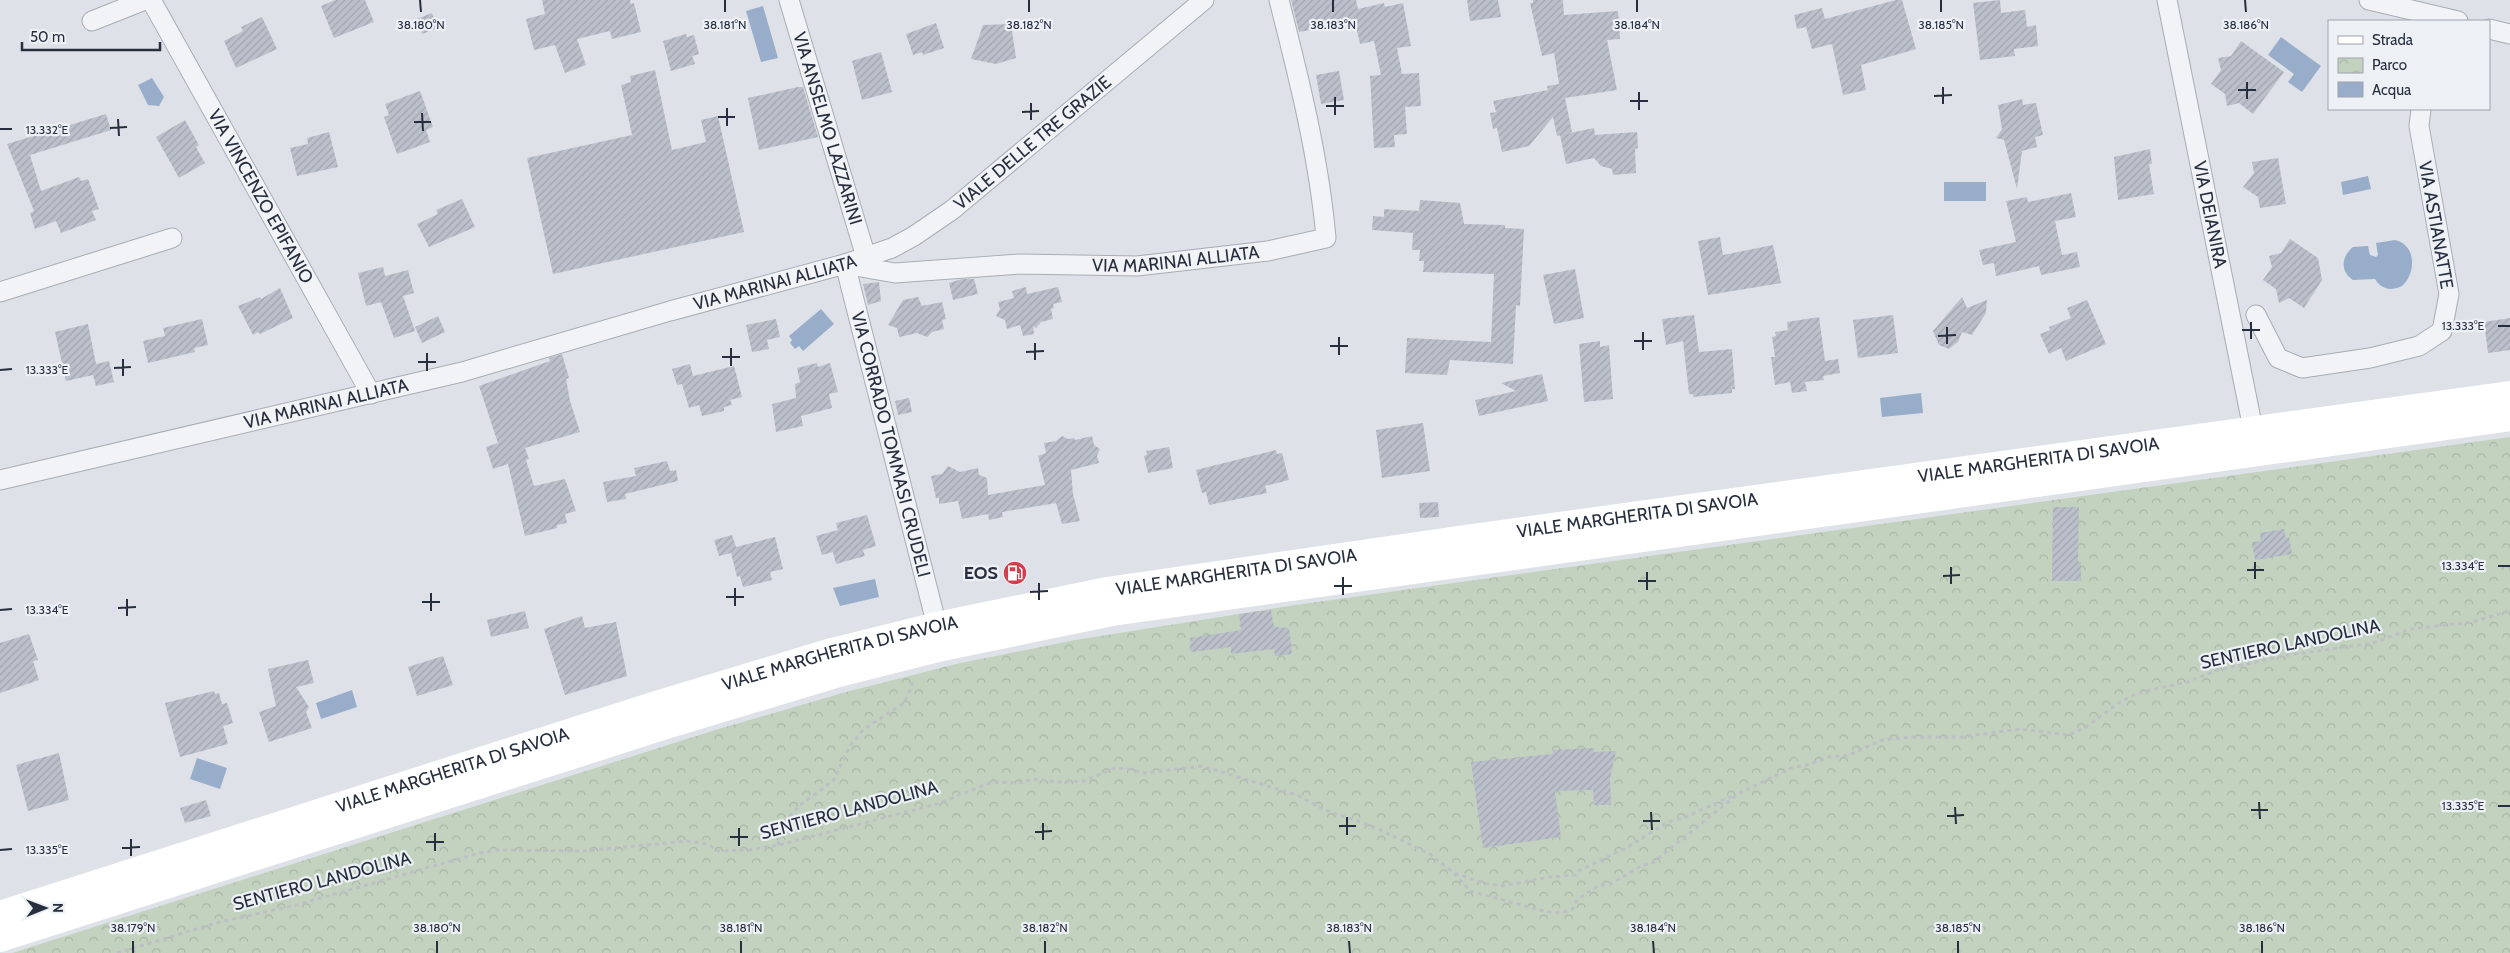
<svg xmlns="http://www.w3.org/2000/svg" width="2510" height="953" font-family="Cabin,sans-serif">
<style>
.park{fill:url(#park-crowns)}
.water{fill:#98adca}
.building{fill:url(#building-hatch)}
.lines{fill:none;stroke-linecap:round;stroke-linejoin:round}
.street-casing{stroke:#a7acb5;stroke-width:21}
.path{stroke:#bcc0c6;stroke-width:3;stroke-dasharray:4 4;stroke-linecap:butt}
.street{stroke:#f1f3f6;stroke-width:19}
.secondary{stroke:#fff;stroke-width:28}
.ticks{fill:none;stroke:#272f3f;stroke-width:2}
.labels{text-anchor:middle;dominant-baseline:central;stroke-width:4.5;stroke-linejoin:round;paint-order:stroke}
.street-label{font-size:18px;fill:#272f3f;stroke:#edf1f6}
.poi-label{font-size:18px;font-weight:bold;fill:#272f3f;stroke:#edf1f6;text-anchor:end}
.ticks-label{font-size:12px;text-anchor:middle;fill:#272f3f;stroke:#edf1f6;stroke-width:4.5;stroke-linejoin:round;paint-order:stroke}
</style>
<defs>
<pattern id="park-crowns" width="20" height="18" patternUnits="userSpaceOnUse" patternTransform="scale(1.25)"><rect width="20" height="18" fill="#c3d2bf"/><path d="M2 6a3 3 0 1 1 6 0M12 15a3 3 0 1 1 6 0" fill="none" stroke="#a8b5a5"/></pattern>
<pattern id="building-hatch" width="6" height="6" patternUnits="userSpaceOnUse" patternTransform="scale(1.25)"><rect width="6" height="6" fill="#bbc0cb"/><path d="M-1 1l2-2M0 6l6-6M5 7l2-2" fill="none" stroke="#a1a5af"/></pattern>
</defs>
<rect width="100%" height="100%" fill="#dee2e8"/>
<path class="park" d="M2510,437V953H12L712,731L846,692L956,664L1075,640L1295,605Z"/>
<path class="water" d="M763,6L778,58L761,62L746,11Z
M2281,37L2321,66L2302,92L2288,82L2294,74L2268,55Z
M152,78L164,97L159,106L148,105L138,85Z
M2368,176L2371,189L2343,195L2341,182Z
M1944,182H1986V201H1944Z
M2395,240C2417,245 2416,274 2402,286C2391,291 2382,290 2375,279L2353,280C2339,270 2342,256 2353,247L2368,246L2370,255L2376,257L2378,255L2376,243Z
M821,309L834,324L803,351L799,346L795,349L790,343L792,340L789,336Z
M1921,393L1923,413L1882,417L1880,398Z
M875,579L879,597L840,606L833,588Z
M352,690L357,707L321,719L316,703Z
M197,758L227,768L220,789L190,779Z"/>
<path class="building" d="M335,0H365L374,22L334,38L321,6Z
M542,0H630L631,4L634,3L641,32L612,39L610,31L577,39L586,65L565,73L555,45L534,50L526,19L545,14Z
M1291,0H1356L1358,9L1384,3L1385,7L1403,3L1411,46L1397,48L1402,74L1419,73L1421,106L1405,107L1407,134L1394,135L1395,147L1374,148L1370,76L1381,75L1374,41L1360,44L1355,22L1299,32Z
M1467,0H1498L1501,17L1470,21Z
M1533,0H1563L1564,15L1618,11L1620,39L1607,40L1617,90L1565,98L1572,132L1557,136L1553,117L1529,146L1502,152L1497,128L1493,129L1490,113L1496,112L1493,101L1548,90L1547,86L1559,84L1554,53L1542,56L1530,3H1533Z
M1896,0H1902L1916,49L1861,65L1866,90L1843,95L1832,44L1812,49L1806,27L1797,29L1794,15L1822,8L1825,19Z
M2000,0L2001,13L2025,10L2027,27L2036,25L2038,46L2014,49L2015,56L1980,60L1973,3Z
M432,13L438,28L422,34L417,19Z
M262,17L277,49L236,68L224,41L243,31L241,27Z
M936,23L944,48L923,55L922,52L913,55L906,34Z
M1011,24L1016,58L996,64L971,59L983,25Z
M686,34L687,37L694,35L699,54L692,56L695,64L671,71L663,41Z
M2241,41L2284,72L2253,114L2239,103L2227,106L2225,94L2211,84L2221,70L2218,58L2231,56Z
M881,52L892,92L862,100L852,61Z
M655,70L672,150L706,142L701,120L718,116L744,232L553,274L527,158L632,135L621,85L631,82L630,76Z
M1339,71L1344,100L1321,104L1316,75Z
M798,87H803L818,137L759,150L748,98Z
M420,91L433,127L426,130L430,142L397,154L384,117L389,115L385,104Z
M2022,99L2023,105L2036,103L2043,135L2035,137L2037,147L2022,151L2017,189L2004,140L1996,138L2002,129L1998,105Z
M106,114L111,130L30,155L41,191L79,177L81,181L88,179L99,209L92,211L96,220L61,233L56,221L35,229L30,213L34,211L7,144Z
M185,120L199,145L196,147L205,163L179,178L156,137Z
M1594,128L1595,135L1637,132L1638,148L1635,149L1636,173L1613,175L1612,169L1601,166L1594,158L1566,164L1560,135Z
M329,132L338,167L297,176L290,148L308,144L307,138Z
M2150,149L2152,164H2149L2154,194L2118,200L2114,157Z
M2278,158L2286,204L2260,208L2258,197L2243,187L2254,173L2252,162Z
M2071,193L2076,217L2055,221L2062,255L2077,252L2080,267L2041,275L2039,266L1996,276L1994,263L1983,265L1979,250L2016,242L2006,201L2027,197L2028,202Z
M462,199L475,227L429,247L417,224L438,214L436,210Z
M1420,200L1460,203L1464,224L1505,225V228L1524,229L1520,306L1516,305L1513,364L1450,360L1447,375L1405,373L1407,338L1491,342L1494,274L1423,272L1424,261H1419L1420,250H1412L1413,233L1372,230L1373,216L1384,217V209L1419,211Z
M1720,237L1723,255L1773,245L1781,283L1708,295L1698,241Z
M2290,239L2318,258L2322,280L2304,308L2289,298L2279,303L2276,289L2263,280L2272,267L2269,256L2281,253Z
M383,267L385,276L408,270L414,293L403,296L415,331L394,338L381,302L366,306L358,273Z
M1575,269L1584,318L1554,324L1543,275Z
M962,279H974L978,294L953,300L949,283Z
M879,282L881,301L868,305L863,284Z
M1026,287L1027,294L1058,287L1062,302L1053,304L1054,308L1051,309L1053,319L1041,322L1036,328L1033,326L1034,334L1023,336L1020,325L1007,329L1005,320L996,316L1000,309L998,302L1014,298L1012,291Z
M280,288L293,318L260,334L258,332L253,335L238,306L260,297L261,299Z
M918,297L922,306L942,302L946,319L942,320L944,329L932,332L927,337L917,333L899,337L897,328L888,325L903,300Z
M1962,297L1967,308L1987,300L1986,313L1972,335L1962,332L1958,342L1949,349L1939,345L1933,331Z
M2087,300L2106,344L2066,361L2061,348L2049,354L2040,334L2050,330L2049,327L2071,318L2067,308Z
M1694,315L1699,352L1732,349L1735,389H1732V393L1693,397V394H1689L1683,341L1666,345L1662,319Z
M1893,315L1898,353L1858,358L1853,320Z
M438,316L445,332L422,343L415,327Z
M1819,317L1825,361L1838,359L1840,373L1823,376L1824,380L1805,382L1807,391L1792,393L1790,382L1775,385L1771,357H1775L1772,337L1776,336L1775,332L1788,330L1787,322Z
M2510,318V350L2488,353L2484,322Z
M202,319L208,345L194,348L195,352L148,363L143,341L165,336L163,328Z
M776,319L780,337L767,340L769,349L752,352L746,325Z
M88,324L96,364L109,361L114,382L96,386L93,375L66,381L55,332Z
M1600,341V347L1609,345L1613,399L1584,402L1579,344Z
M562,354L569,378L566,379L570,401L580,432L525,448L529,459L526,460L534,486L565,479L576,511L565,514L567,523L557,525V528L525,536L508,464L493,469L486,447L498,443L479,386L550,361L549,358Z
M817,363L818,367L830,363L838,392L829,394L832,408L801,416L803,426L776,432L772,404L796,398L795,384L800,382L797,368Z
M690,364L693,376L734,366L742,397L730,400L732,405L724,407V411L702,416L699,405L689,408L682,384L677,385L672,369Z
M1542,374L1548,401L1479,416L1475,400L1516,391L1501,383Z
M909,398L912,412L898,415L895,401Z
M1423,423L1430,471L1382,478L1376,430Z
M1062,436L1068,439L1074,438L1075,440L1092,436L1094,445L1100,449L1097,456L1099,463L1071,470L1073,494L1080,521L1062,524L1056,503L1002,512L1003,517L989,520L988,514L962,519L958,501L939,504V498H936L931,476L942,474L948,466L960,472L978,468L979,475L987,478L988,495L1045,485L1038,456L1046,453L1044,443L1056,441Z
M1169,447L1173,468L1148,473L1144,456L1147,455L1146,451Z
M1276,450L1277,454L1282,453L1289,480L1265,486L1267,493L1209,505L1206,492L1202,493L1196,470Z
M667,461L670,471L676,470L678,481L625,494L626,499L607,502L603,482L636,476L634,468Z
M1438,502L1439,517L1420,518L1419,503Z
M2053,507H2079L2078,562H2081V581H2052Z
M867,515L876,546L863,550L865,556L836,564L833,552L822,555L816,536L838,530L836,523Z
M2284,529L2286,538L2289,537L2292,554L2255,560L2252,542L2261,541L2260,533Z
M732,535L736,547L775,537L783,569L770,572L772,580L743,587L740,576L737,577L731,553L719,556L714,540Z
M1271,610L1274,627L1289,628L1292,654L1275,656L1274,649L1231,654V647L1191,652L1190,638L1241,630L1239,614Z
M525,611L529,628L491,637L487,620Z
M582,616L585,628L616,622L627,676L565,695L544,629Z
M29,634L38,660L33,661L39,680L0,693V643Z
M443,656L453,685L417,696L408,667Z
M308,660L314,683L296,687L309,707L306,712L312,728L269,742L259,712L276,706L268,669Z
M214,691L215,694L219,693L222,704L227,703L233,723L223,726L228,744L180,757L165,703Z
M1594,748V752L1616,751L1610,779L1611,805H1594L1593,790L1555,791L1561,837L1483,848L1471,762L1553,754V750Z
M59,753L69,800L28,811L16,765Z
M206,800L211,816L185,823L180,808Z"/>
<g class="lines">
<g class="street-casing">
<g id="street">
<path id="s1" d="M151,0L371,394"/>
<path id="s2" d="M789,0L866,257"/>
<path id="s3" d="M2167,0L2253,429"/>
<path d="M2369,0L2458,21"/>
<path d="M92,21L145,0"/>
<path d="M2489,29L2510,34"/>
<path id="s4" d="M845,264L937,626"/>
<path id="s5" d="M849,265L895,273L1020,264L1137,266L1268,251L1326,238C1319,158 1299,78 1279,0"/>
<path d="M0,292L172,238"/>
<path d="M2256,315L2278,358L2302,368L2370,358L2419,346L2442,331L2449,294L2419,126L2421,109"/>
<path id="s6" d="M0,480L462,372L670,311L845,264L892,248L914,236L952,210L1204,0"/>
</g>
</g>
<path class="path" d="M779,845L777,838L786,821L799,806L833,781L850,746L864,729L904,703L912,686V678
M1455,873L1483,883L1502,886L1549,877L1576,875L1580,870L1626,848L1668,822L1683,818L1732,796
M117,953L216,923L300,904L479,853L497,850L583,851L688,841L707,844L718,851L749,850L779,845L937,804L992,782L1018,783L1033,779L1057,782L1084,781L1115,768L1128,769L1144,773L1202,766L1297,795L1325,810L1372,826L1430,854L1454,873L1470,891L1547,912L1562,913L1572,909L1578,899L1598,886L1610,884L1643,865L1651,864L1738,794L1791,768L1811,764L1827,757L1849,755L1882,740L1911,737H1962L2020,729L2069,735L2086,727L2120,702L2138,693L2187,682L2218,670L2289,655L2373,643L2410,629L2472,622L2510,611"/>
<use href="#street" class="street"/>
<g class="secondary">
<path id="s7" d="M0,915L656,705L832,652L937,626L1107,591L1458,540L2510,395"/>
<path d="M0,938L663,726L835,674L942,647L1112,612L2510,417"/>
</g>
</g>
<path class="ticks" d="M420,0L421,12M725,0V12M1029,0V12M1333,0V12M1637,0V12M1941,0V12M2245,0L2246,12M2247,82V99M1943,87V104M2238,90H2256M1639,92V110M1934,96L1952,95M1335,97V115M1630,101H1648M1031,103V120M1326,106H1344M727,108V126M1022,112L1039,111M422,113L423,131M718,117H735M118,119L119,136M414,122H431M110,128L127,127M0,129H12M2251,322V339M2498,326H2510M1947,327V344M2242,330H2260M1643,332V350M1938,336L1956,335M1339,337V355M1634,341H1652M1035,343V360M1330,346H1348M731,348V366M1026,352L1044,351M427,353V371M722,357H740M123,359V376M418,362H436M114,368L131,367M0,370L12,369M2255,562V579M2498,566H2510M1951,567V584M2247,570H2264M1647,572V590M1943,576L1960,575M1343,577V595M1638,581H1656M1039,583V600M1334,586H1352M735,588V606M1030,592L1048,591M431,593V611M726,597H744M127,599V616M422,602H440M118,608L136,607M0,610L12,609M2259,802L2260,819M2498,806H2510M1955,807L1956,824M2251,810H2268M1651,812L1652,830M1947,816L1964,815M1347,817V835M1643,821H1660M1043,823V840M1339,826H1356M739,828V846M1035,832L1052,831M435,833V851M730,837H748M131,839V856M426,842H444M122,848L140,847M0,850L12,849M133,941V953M437,941V953M741,941V953M1045,941V953M1349,941L1350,953M1653,941L1654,953M1958,941V953M2262,941V953"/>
<defs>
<g id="fuel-disc" transform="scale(1.25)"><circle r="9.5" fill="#d23e4d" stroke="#edf1f6"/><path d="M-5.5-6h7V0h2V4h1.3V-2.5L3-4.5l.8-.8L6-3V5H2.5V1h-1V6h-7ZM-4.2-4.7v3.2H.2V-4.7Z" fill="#fff"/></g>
</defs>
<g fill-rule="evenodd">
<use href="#fuel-disc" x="1015" y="573"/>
</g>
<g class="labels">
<g class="street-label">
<text stroke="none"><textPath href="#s2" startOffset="134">VIA ANSELMO LAZZARINI</textPath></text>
<text stroke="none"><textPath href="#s6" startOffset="1098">VIALE DELLE TRE GRAZIE</textPath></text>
<text stroke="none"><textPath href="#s1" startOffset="225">VIA VINCENZO EPIFANIO</textPath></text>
<text stroke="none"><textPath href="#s3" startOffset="219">VIA DEIANIRA</textPath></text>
<text transform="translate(2436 225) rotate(80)">VIA ASTIANATTE</text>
<text stroke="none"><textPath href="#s5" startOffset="328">VIA MARINAI ALLIATA</textPath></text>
<text stroke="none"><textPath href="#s6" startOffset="800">VIA MARINAI ALLIATA</textPath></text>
<text stroke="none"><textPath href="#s6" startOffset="335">VIA MARINAI ALLIATA</textPath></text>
<text stroke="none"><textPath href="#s4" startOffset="186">VIA CORRADO TOMMASI CRUDELI</textPath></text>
<text stroke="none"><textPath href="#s7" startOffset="2095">VIALE MARGHERITA DI SAVOIA</textPath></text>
<text stroke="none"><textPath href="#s7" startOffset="1690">VIALE MARGHERITA DI SAVOIA</textPath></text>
<text stroke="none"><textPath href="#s7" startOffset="1285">VIALE MARGHERITA DI SAVOIA</textPath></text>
<text transform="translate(2290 644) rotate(-12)">SENTIERO LANDOLINA</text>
<text stroke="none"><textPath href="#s7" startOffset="880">VIALE MARGHERITA DI SAVOIA</textPath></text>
<text stroke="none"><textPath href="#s7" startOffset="475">VIALE MARGHERITA DI SAVOIA</textPath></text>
<text transform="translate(849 810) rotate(-15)">SENTIERO LANDOLINA</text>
<text transform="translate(322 881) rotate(-15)">SENTIERO LANDOLINA</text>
</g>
<g class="poi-label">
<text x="998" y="573">EOS</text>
</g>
</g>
<g class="ticks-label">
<text x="421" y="29">38.180°N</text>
<text x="725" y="29">38.181°N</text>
<text x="1029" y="29">38.182°N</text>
<text x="1333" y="29">38.183°N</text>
<text x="1637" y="29">38.184°N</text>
<text x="1941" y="29">38.185°N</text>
<text x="2246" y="29">38.186°N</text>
<text x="47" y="134">13.332°E</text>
<text x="2463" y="330">13.333°E</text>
<text x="47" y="374">13.333°E</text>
<text x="2463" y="570">13.334°E</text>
<text x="47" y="614">13.334°E</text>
<text x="2463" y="810">13.335°E</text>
<text x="47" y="854">13.335°E</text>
<text x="133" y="932">38.179°N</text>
<text x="437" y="932">38.180°N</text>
<text x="741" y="932">38.181°N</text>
<text x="1045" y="932">38.182°N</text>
<text x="1349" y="932">38.183°N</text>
<text x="1653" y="932">38.184°N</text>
<text x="1958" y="932">38.185°N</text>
<text x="2262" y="932">38.186°N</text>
</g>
<rect x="2328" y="20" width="162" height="90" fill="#edf1f6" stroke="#9ea3ad"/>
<rect x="2338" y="36" width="25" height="8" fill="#ffffff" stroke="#9ea3ad"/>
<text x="2372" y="45" font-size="15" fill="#272f3f">Strada</text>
<rect x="2338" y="58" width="25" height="15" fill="url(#park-crowns)" stroke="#9ea3ad"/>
<text x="2372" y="70" font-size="15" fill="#272f3f">Parco</text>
<rect x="2338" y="82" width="25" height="15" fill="#98adca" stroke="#9ea3ad"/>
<text x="2372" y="95" font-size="15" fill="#272f3f">Acqua</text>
<g transform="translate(45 908) rotate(89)" stroke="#edf1f6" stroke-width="4" paint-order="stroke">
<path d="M0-4L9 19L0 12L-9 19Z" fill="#272f3f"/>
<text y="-8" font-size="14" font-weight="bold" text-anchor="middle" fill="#272f3f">N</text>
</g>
<path d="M22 42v8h138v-8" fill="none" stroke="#272f3f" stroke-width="2.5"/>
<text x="30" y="42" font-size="15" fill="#272f3f" stroke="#edf1f6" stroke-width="4" paint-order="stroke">50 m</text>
</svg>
